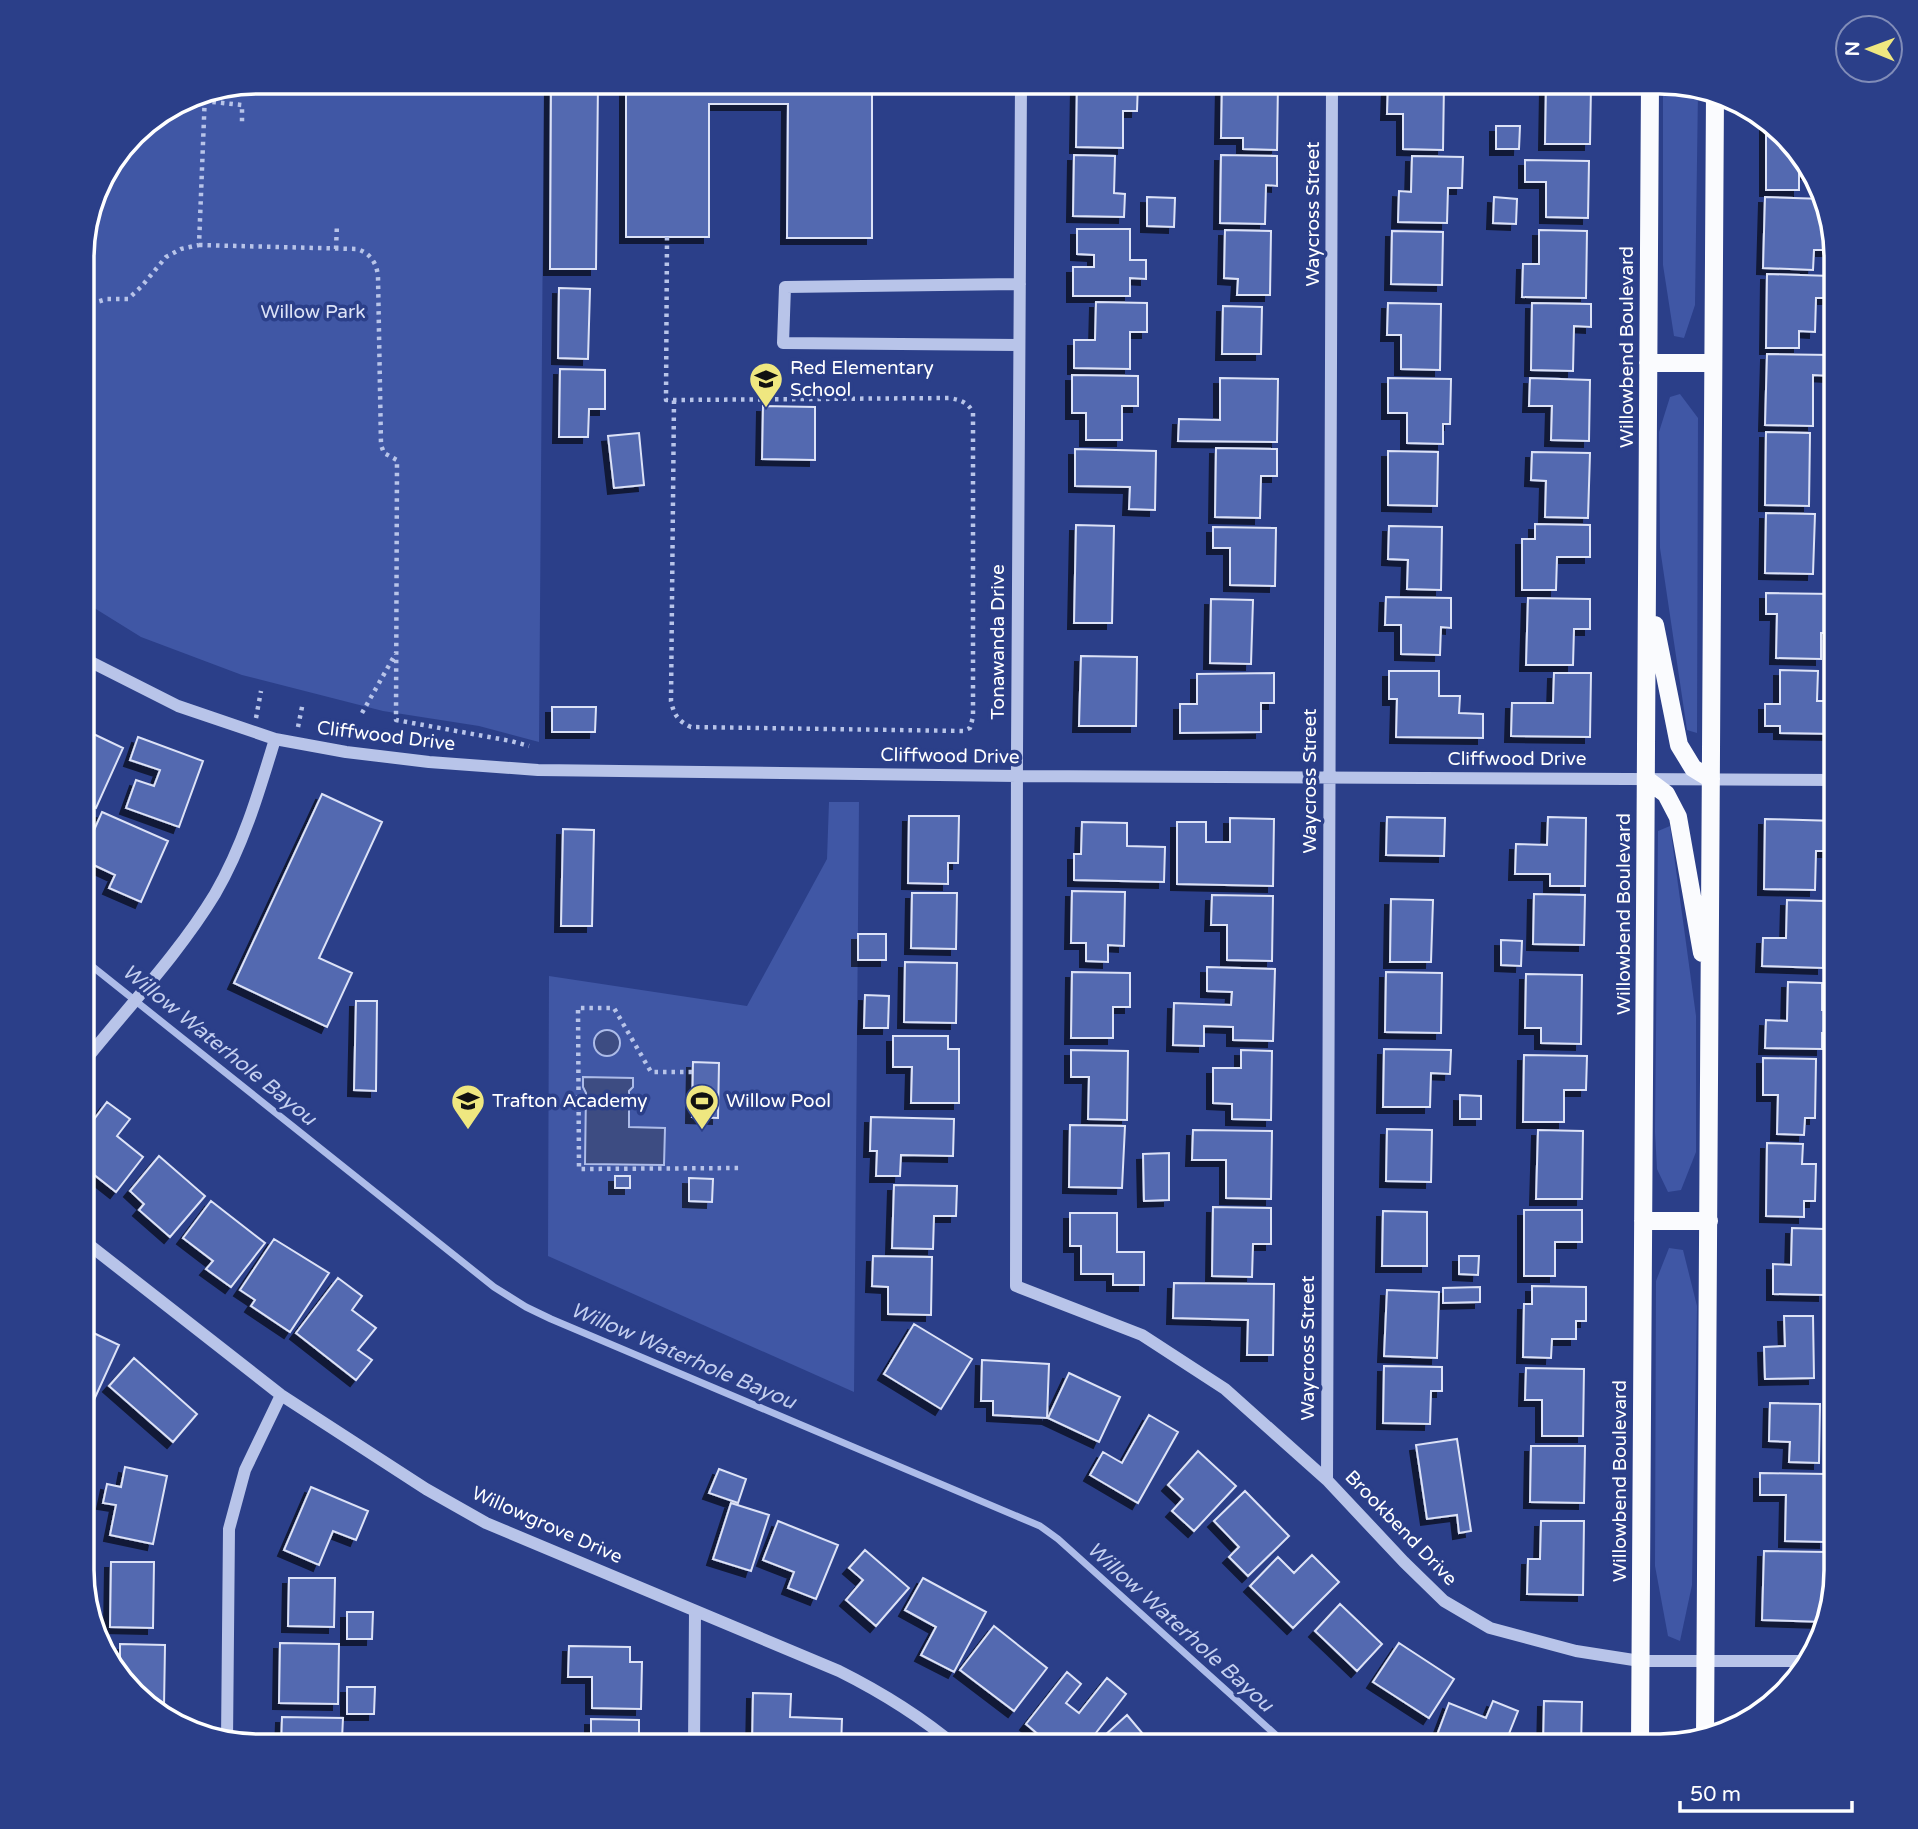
<svg xmlns="http://www.w3.org/2000/svg" width="1918" height="1829" font-family="'Varela Round',sans-serif">
<style>
.green{fill:#4057a5}
.water{fill:#3d4c82;stroke:#adbce9;stroke-width:2}
.lines{fill:none;stroke-linecap:round;stroke-linejoin:round}
.stream{stroke:#adbce9;stroke-width:7}
.building{fill:#5369b0;stroke:#dce2f7;stroke-width:2;filter:url(#shadow)}
.path{stroke:#b8c4e9;stroke-width:4.5;stroke-dasharray:3.5 5;stroke-linecap:butt}
.minor{stroke:#b8c4e9;stroke-width:12}
.major{stroke:#fafbfe;stroke-width:18}
.labels{text-anchor:middle;dominant-baseline:central;stroke-width:7;stroke-linejoin:round;paint-order:stroke}
.street-label{font-size:19px;fill:#fff;stroke:#2b3f89}
.park-label{font-size:19px;fill:#dce2f7;stroke:#2b3f89}
.poi-label{font-size:19px;fill:#fff;stroke:#2b3f89;text-anchor:start}
.water-label{font-size:21px;font-style:italic;fill:#c4cff0;stroke:#2b3f89}
.rim{fill:none;stroke:#fff;stroke-width:3.5}
</style>
<defs>
<filter id="shadow"><feDropShadow dx="-6" dy="6" stdDeviation="0" flood-color="#0009"/></filter>
</defs>
<rect width="100%" height="100%" fill="#2b3f89"/>
<path class="green" d="M259,82H544L539,742L479,726L383,711L242,675L141,637L83,601V247L100,181L142,126L191,96Z
M1663,83H1671L1698,90L1695,305L1684,338L1674,336L1663,265Z
M1680,394L1698,418L1697,733L1687,730L1660,548L1659,432L1670,397Z
M829,802H859L854,1392L548,1256L549,976L747,1006L827,859Z
M1670,826L1696,1016V1152L1681,1190L1668,1192L1657,1169L1655,1132L1658,831Z
M1669,1248L1683,1250L1697,1306L1692,1585L1680,1641L1668,1636L1655,1566L1656,1281Z"/>
<path class="water" d="M594 1043a13 13 0 1 1 26 0a13 13 0 1 1-26 0Z
M583,1077L633,1078V1087L629,1091V1127L665,1128L664,1165L585,1164L586,1093L583,1087Z"/>
<g class="lines">
<path class="stream" d="M83,959L494,1287L526,1307L551,1319L1040,1526L1058,1539L1288,1746"/>
</g>
<path class="building" d="M551,82H598L596,269H550Z
M626,82H872V238H787L788,104H709V237H626Z
M1077,82L1138,83L1137,111H1123V148L1076,147Z
M1222,82L1278,83L1277,150L1243,149V138H1221Z
M1388,83H1444L1443,150L1403,149V114H1387Z
M1546,86H1591L1590,144H1545Z
M1766,121L1784,134L1810,173H1799V190H1766Z
M1496,126H1520L1519,149H1496Z
M1074,155L1115,156L1114,193L1125,194L1124,217L1073,216Z
M1221,155L1277,156V186L1266,185L1265,224L1220,223Z
M1412,156L1463,157L1462,188H1448L1447,223L1398,222L1399,191L1411,192Z
M1525,160L1589,161L1588,218L1546,217V182H1525Z
M1147,197L1175,198L1174,227L1147,226Z
M1494,197L1517,199L1516,224L1493,223Z
M1765,197L1824,199L1830,223L1829,250H1814L1813,270L1763,268Z
M1077,229H1130V260H1146V279L1130,278V296H1073V267H1094V255L1077,254Z
M1225,230L1271,231L1270,295H1237L1238,279L1224,278Z
M1539,230L1587,231L1586,298L1522,297L1523,264H1539Z
M1392,231L1443,232L1442,285L1391,284Z
M1767,274L1831,276V298H1816L1815,332L1799,331V348H1766Z
M559,288L590,289L588,359L558,358Z
M1096,302L1147,303V332H1130V369L1074,368V340H1095Z
M1388,303L1441,304L1440,370L1401,369V335H1387Z
M1532,303L1591,304V327L1574,326L1573,371L1531,370Z
M1223,306L1262,307L1261,354H1222Z
M1767,354L1831,355V376L1813,375V426L1765,425Z
M560,369L605,370V409H589L588,437H559Z
M1072,375L1138,376V406H1122V440H1086V413H1072Z
M1220,378L1278,379L1277,442L1178,441L1179,419L1220,420Z
M1388,378L1451,379L1450,424H1443V444L1407,443V413H1388Z
M1530,378L1590,380L1589,441L1551,440L1552,406H1529Z
M763,406L815,407V460L762,459Z
M1766,432L1810,433L1809,506L1765,505Z
M639,433L644,485L614,488L608,436Z
M1216,448L1277,449V476H1261L1260,518L1215,517Z
M1075,449L1156,451L1155,510L1129,509L1130,487L1075,486Z
M1388,451L1438,452L1437,506L1388,505Z
M1532,452L1590,453L1588,518L1545,517L1546,481L1531,480Z
M1766,513L1815,514L1813,574L1765,573Z
M1535,524L1590,525V557H1557L1556,590H1522V539H1535Z
M1076,525L1114,526L1112,623H1074Z
M1389,526L1442,527L1441,590L1407,589L1408,560L1388,559Z
M1213,527L1276,528L1275,586L1230,585V548H1213Z
M1766,593L1835,594V633H1821V659L1776,658L1777,614H1766Z
M1386,597L1451,598V628L1441,627L1440,655L1401,654V625H1385Z
M1528,598L1590,599V629H1574L1573,665H1526Z
M1211,599L1253,600L1251,664L1210,663Z
M1081,656L1137,657L1136,726H1079Z
M1780,670L1818,671L1817,701H1836V734L1780,733V726H1765V704H1780Z
M1389,671H1439V696H1460L1459,713L1483,714V738L1396,737L1397,699H1389Z
M1274,673V703H1261V732L1180,733V704H1197V674Z
M1554,673H1591L1590,737L1511,736L1512,703H1553Z
M552,707H596L595,732H552Z
M83,729L123,748L96,808L83,802Z
M138,737L203,761L179,827L126,808L136,780L154,786L160,770L130,760Z
M322,794L382,822L319,958L352,973L327,1027L234,983Z
M102,812L168,841L141,902L109,888L115,875L83,860V855Z
M909,816H959L958,863H948V884L908,883Z
M1387,817L1445,818L1444,856L1386,855Z
M1548,817L1586,818L1585,886H1550V874H1515L1516,844L1547,845Z
M1230,818L1274,819L1273,886L1177,884V822H1206V842H1230Z
M1765,819L1836,821V851H1816L1815,890L1764,889Z
M1082,822L1127,823V846L1165,847L1164,882L1074,880V854H1081Z
M563,829L594,830L592,926H561Z
M1072,891L1125,892L1124,946L1108,945V962L1086,961V943H1071Z
M912,893H957L956,949L911,948Z
M1534,894L1585,895L1584,945L1533,944Z
M1212,895L1273,896L1272,961L1227,960V925H1211Z
M1391,899L1433,900L1431,962H1390Z
M1787,900L1824,901L1823,968L1762,966L1763,938H1786Z
M858,934H886V960H858Z
M1501,940L1522,941L1521,966L1501,965Z
M905,962L957,963L956,1023L904,1022Z
M1207,967L1275,969L1273,1041L1233,1040V1027L1204,1026V1046L1173,1045L1174,1003L1231,1005L1232,992L1207,991Z
M1072,972L1130,973V1007H1113V1038H1071Z
M1386,972L1442,973L1441,1033L1385,1032Z
M1526,974L1582,975L1581,1044L1541,1043V1028H1525Z
M1788,982L1822,983V1010H1836V1033H1822V1049L1765,1048L1766,1020L1787,1021Z
M865,995L889,996L888,1028H864Z
M356,1001H377L376,1091L354,1090Z
M893,1036H948V1049H959V1103H911L912,1067H893Z
M1384,1049L1451,1050L1450,1074L1431,1073L1430,1107H1383Z
M1071,1050L1128,1051L1127,1120L1088,1119L1089,1077H1071Z
M1241,1050L1272,1051L1271,1120L1232,1119V1104L1213,1103V1068H1241Z
M1524,1055L1587,1056L1586,1090H1564V1122H1523Z
M1763,1058L1816,1059L1815,1118H1805L1804,1135L1777,1134L1778,1095H1763Z
M693,1062L719,1063L718,1118L692,1117Z
M1460,1095L1481,1096V1119H1460Z
M107,1102L130,1119L117,1136L143,1157L116,1192L83,1166V1134Z
M871,1117L954,1119L953,1156L901,1155L900,1176H876L877,1151H870Z
M1070,1125L1125,1126L1122,1188L1069,1187Z
M1387,1129L1432,1130L1431,1182L1386,1181Z
M1193,1130L1272,1131L1271,1199L1226,1198V1160H1192Z
M1538,1130L1583,1131L1582,1199H1536Z
M1767,1143L1803,1144L1802,1164H1816L1815,1201H1804V1217L1766,1216Z
M1169,1153V1200L1144,1201L1143,1154Z
M159,1156L205,1196L170,1237L139,1210L144,1204L130,1191Z
M615,1176H630V1188H615Z
M689,1178L713,1179L712,1202L689,1201Z
M894,1185L957,1186L956,1216H934L933,1249L892,1248Z
M211,1201L265,1243L231,1287L206,1269L213,1261L183,1238Z
M1213,1207L1271,1208V1244H1253L1252,1277L1212,1276Z
M1524,1210H1582V1242H1555V1276H1524Z
M1383,1211L1427,1212V1266H1382Z
M1070,1213H1117V1252H1144V1285H1113V1274H1081V1246H1070Z
M1792,1228L1825,1229L1824,1295L1773,1294V1264L1791,1265Z
M274,1239L329,1273L290,1332L251,1306L255,1300L240,1290Z
M873,1256L932,1257L931,1315L888,1314V1287L872,1286Z
M1459,1256H1479L1478,1275L1459,1274Z
M338,1278L362,1296L352,1310L376,1328L358,1350L372,1360L356,1380L296,1333Z
M1174,1283L1274,1284L1273,1355H1247L1248,1320L1173,1318Z
M1532,1286L1586,1287V1321H1576V1339H1552L1551,1358L1523,1357L1524,1304H1532Z
M1480,1287V1302L1443,1303V1288Z
M1387,1290L1439,1292L1437,1358L1384,1356Z
M1784,1316H1813L1814,1378L1765,1379L1764,1347L1785,1346Z
M914,1324L972,1359L941,1409L884,1374Z
M83,1328L119,1345L88,1413L83,1410Z
M134,1358L197,1414L173,1442L109,1386Z
M982,1360L1049,1364L1047,1418L993,1415V1401H981Z
M1384,1366L1442,1367V1391H1431L1430,1424L1383,1423Z
M1526,1368L1584,1369L1583,1436H1542V1400H1525Z
M1069,1373L1120,1397L1099,1442L1048,1418Z
M1770,1403L1820,1404L1819,1463L1789,1462L1790,1442L1769,1441Z
M1149,1415L1178,1432L1138,1503L1090,1475L1103,1452L1122,1463Z
M1457,1439L1471,1531L1459,1533L1457,1515L1427,1519L1416,1445Z
M1531,1446H1585L1584,1503L1530,1502Z
M1198,1451L1236,1486L1194,1531L1172,1511L1183,1499L1168,1485Z
M125,1467L167,1476L153,1544L110,1535L116,1505L103,1503L107,1484L121,1487Z
M719,1469L746,1479L738,1503L709,1493Z
M1760,1473L1826,1474L1825,1542L1785,1541L1786,1495H1760Z
M311,1487L368,1511L356,1540L333,1531L319,1565L284,1550Z
M1245,1491L1289,1536L1248,1576L1229,1557L1239,1547L1214,1521Z
M731,1503L769,1515L751,1571L713,1559Z
M778,1521L838,1545L816,1599L788,1588L794,1572L763,1560Z
M1541,1521H1584L1583,1595L1527,1594L1528,1559H1540Z
M865,1550L909,1588L876,1626L846,1600L863,1580L849,1568Z
M1764,1551L1827,1552L1826,1586L1833,1587L1825,1622L1762,1620Z
M1312,1555L1339,1582L1293,1628L1250,1586L1278,1557L1294,1573Z
M111,1562H154L153,1628L110,1627Z
M289,1578H335L334,1627L288,1626Z
M923,1578L986,1612L954,1672L921,1655L936,1627L905,1610Z
M1340,1604L1382,1644L1357,1671L1315,1631Z
M347,1612H373L372,1639H347Z
M994,1626L1047,1668L1014,1711L960,1670Z
M280,1643L339,1644L338,1704L279,1703Z
M1399,1643L1454,1679L1429,1718L1373,1682Z
M120,1644L165,1645L164,1707L151,1706L134,1695L120,1674Z
M569,1646L630,1647V1662H642L641,1709L592,1708V1677H568Z
M1067,1672L1081,1684L1066,1703L1079,1713L1107,1678L1126,1694L1085,1747H1053L1026,1724Z
M347,1687H375L374,1714H347Z
M753,1693L791,1694L790,1717L842,1719L841,1747H752Z
M1493,1701L1518,1711L1504,1746H1465L1437,1735L1449,1703L1486,1718Z
M1544,1701L1582,1702L1581,1746H1543Z
M1127,1715L1148,1740L1141,1747H1092Z
M282,1717L343,1718L342,1739H319V1747H281Z
M591,1719L639,1720V1744L625,1743V1747H581L582,1739H591Z"/>
<g class="lines">
<path class="path" d="M204,101L242,105V122
M667,237L666,400H674L949,398C961,400 967,402 973,412V717L970,728L963,731L691,727C678,721 674,715 671,701L674,400
M199,245L357,249C370,253 377,263 378,277L381,445L384,453L397,460L396,720L511,741L529,746
M336,249L337,224
M83,306L107,299H128L141,287L166,257L181,249L199,245L205,93
M362,713L396,653
M256,718L261,691
M298,727L303,702
M692,1072H651L614,1008H578L579,1169L740,1168"/>
<path class="minor" d="M1021,82L1017,753L1016,1286L1142,1335L1225,1389L1327,1480L1404,1562L1444,1601L1490,1628L1576,1651L1640,1661H1807
M1019,345L783,343L785,287L1020,284
M83,658L178,706L275,739L346,752L429,762L538,770L1017,776L1836,780
M83,1063C127,1008 178,955 215,894C243,846 259,792 275,739
M83,1240L281,1395L426,1489L486,1523L839,1671C881,1692 920,1716 957,1747
M1327,1480L1332,83
M227,1740L229,1529L245,1470L281,1395
M694,1747L695,1611"/>
<path class="major" d="M1648,363H1713
M1655,625L1679,745L1693,768L1711,779
M1646,779L1666,794L1678,817L1702,953
M1643,1221H1709
M1705,1738L1715,94
M1640,1746L1650,83"/>
</g>
<defs>
<g id="school-pin" transform="scale(1.75)"><path d="M0 17L-7.5 6A9.5 9.5 0 1 1 7.5 6Z" fill="#efe780" stroke="#2b3f89"/><path d="M0-5L7-2L0 1L-7-2ZM-4 1L0 2.5L4 1V4Q0 6-4 4Z" fill="#111"/></g>
<g id="stadium-pin" transform="scale(1.75)"><path d="M0 17L-7.5 6A9.5 9.5 0 1 1 7.5 6Z" fill="#efe780" stroke="#2b3f89"/><path d="M0-5a6.5 5 0 1 0 0 10a6.5 5 0 1 0 0-10ZM-3.5-1.8h7v3.6h-7Z" fill="#111"/></g>
</defs>
<g fill-rule="evenodd">
<use href="#school-pin" x="766" y="379"/>
<use href="#school-pin" x="468" y="1101"/>
<use href="#stadium-pin" x="702" y="1101"/>
</g>
<g class="labels">
<g class="street-label">
<text transform="translate(1313 214) rotate(-90)">Waycross Street</text>
<text transform="translate(1627 347) rotate(-90)">Willowbend Boulevard</text>
<text transform="translate(998 642) rotate(-90)">Tonawanda Drive</text>
<text transform="translate(386 736) rotate(7)">Cliffwood Drive</text>
<text transform="translate(950 756) rotate(1)">Cliffwood Drive</text>
<text x="1517" y="759">Cliffwood Drive</text>
<text transform="translate(1310 781) rotate(-90)">Waycross Street</text>
<text transform="translate(1624 914) rotate(-90)">Willowbend Boulevard</text>
<text transform="translate(1308 1348) rotate(-90)">Waycross Street</text>
<text transform="translate(1620 1481) rotate(-90)">Willowbend Boulevard</text>
<text transform="translate(547 1525) rotate(24)">Willowgrove Drive</text>
<text transform="translate(1401 1528) rotate(46)">Brookbend Drive</text>
</g>
<g class="park-label">
<text x="313" y="312">Willow Park</text>
</g>
<g class="poi-label">
<text x="790" y="368">Red Elementary<tspan x="790" dy="22">School</tspan></text>
<text x="492" y="1101">Trafton Academy</text>
<text x="726" y="1101">Willow Pool</text>
</g>
<g class="water-label">
<text transform="translate(219 1045) rotate(39)">Willow Waterhole Bayou</text>
<text transform="translate(683 1356) rotate(23)">Willow Waterhole Bayou</text>
<text transform="translate(1180 1627) rotate(42)">Willow Waterhole Bayou</text>
</g>
</g>
<path d="M0 0H1918V1829H0ZM258 94H1660A164 164 0 0 1 1824 258V1570A164 164 0 0 1 1660 1734H258A164 164 0 0 1 94 1570V258A164 164 0 0 1 258 94Z" fill="#2b3f89" fill-rule="evenodd"/>
<path class="rim" d="M258 94H1660A164 164 0 0 1 1824 258V1570A164 164 0 0 1 1660 1734H258A164 164 0 0 1 94 1570V258A164 164 0 0 1 258 94Z"/>
<g transform="translate(1869 49) rotate(271)"><circle r="33" fill="#2b3f89" stroke="#808cb8" stroke-width="2"/>
<path d="M0-5L12 26L0 18L-12 26Z" fill="#efe780"/>
<text y="-10" font-size="19" font-weight="bold" text-anchor="middle" fill="#ffffff">N</text>
</g>
<path d="M1680 1801v10h172v-10" fill="none" stroke="#ffffff" stroke-width="3.5"/>
<text x="1690" y="1801" font-size="21" fill="#ffffff" stroke="#2b3f89" stroke-width="5" paint-order="stroke">50 m</text>
</svg>
